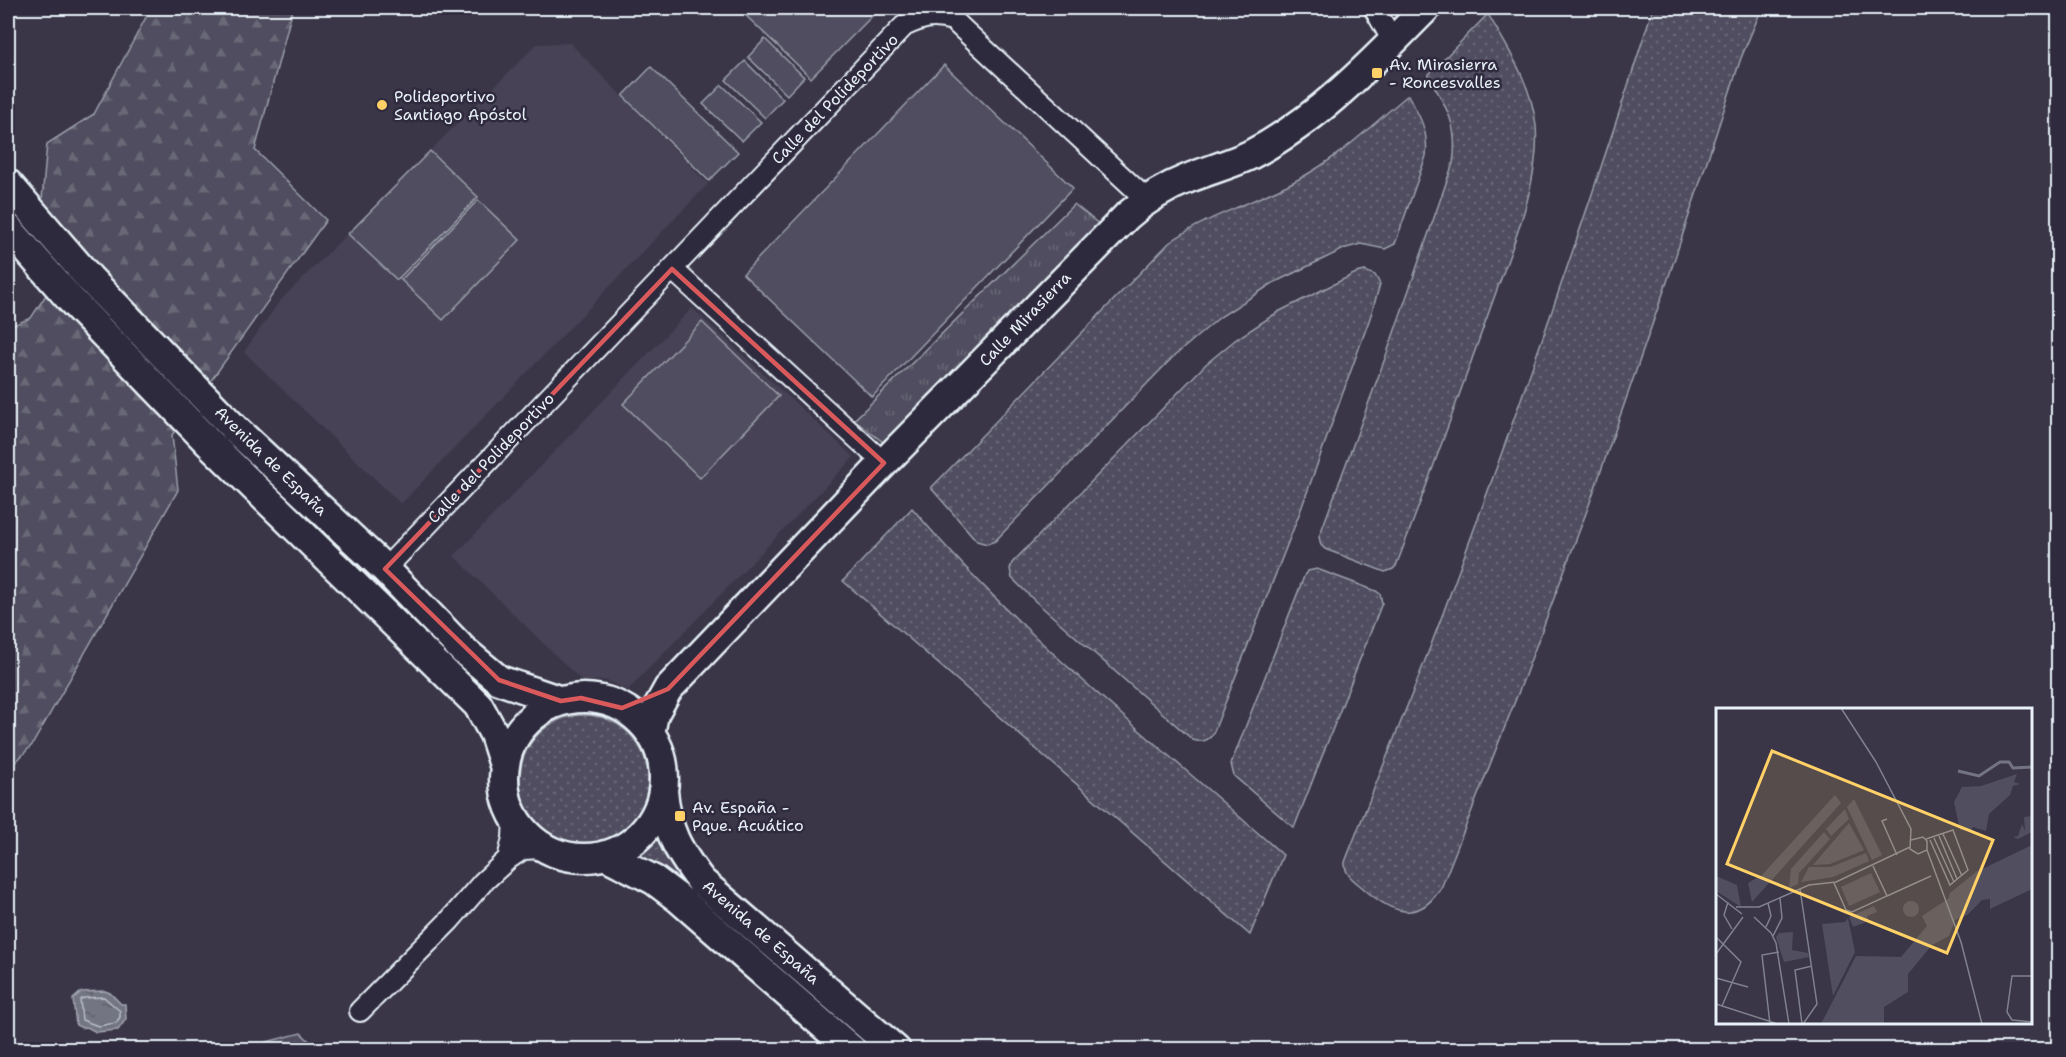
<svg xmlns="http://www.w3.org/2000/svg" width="2066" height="1057" font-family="'Shantell Sans',sans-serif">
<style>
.built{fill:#464354}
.grass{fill:url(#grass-dots);stroke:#9ca0ac;stroke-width:1.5}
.forest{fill:url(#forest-firs);stroke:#9ca0ac;stroke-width:1.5}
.park{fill:url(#park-tufts);stroke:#9ca0ac;stroke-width:1.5}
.pitch{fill:#504e5f;stroke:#9ca0ac;stroke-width:1.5}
.water{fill:url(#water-ripples);stroke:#a2a6b1;stroke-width:1.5}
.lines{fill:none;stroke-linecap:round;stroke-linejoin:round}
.shore{stroke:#b9bfc9;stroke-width:1.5}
.street-casing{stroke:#e8f1f8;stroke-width:24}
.secondary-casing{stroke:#e8f1f8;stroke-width:33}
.street{stroke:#2f2a3d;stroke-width:20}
.secondary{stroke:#2f2a3d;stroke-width:28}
.marked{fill:none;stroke:#da5a5c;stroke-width:4.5;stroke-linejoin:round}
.poi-dot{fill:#ffd166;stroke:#2f2a3d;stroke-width:2}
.labels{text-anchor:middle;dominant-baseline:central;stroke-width:5;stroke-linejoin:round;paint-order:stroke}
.poi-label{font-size:16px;fill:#e8f1f8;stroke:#2f2a3d;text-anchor:start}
.street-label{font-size:16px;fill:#e8f1f8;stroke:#2f2a3d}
.inset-river{fill:none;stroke:#737482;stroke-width:3}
.inset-road{fill:none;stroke:#80818e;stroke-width:1.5}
.view{fill:#ffd166;fill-opacity:0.15;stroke:#ffd166;stroke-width:3}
.inset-edge{fill:none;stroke:#e8f1f8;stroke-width:3}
</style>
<defs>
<pattern id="grass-dots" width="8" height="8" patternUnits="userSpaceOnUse" patternTransform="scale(1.5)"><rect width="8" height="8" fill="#504e5f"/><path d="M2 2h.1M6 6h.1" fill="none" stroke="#696877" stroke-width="1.8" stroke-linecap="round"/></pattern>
<pattern id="forest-firs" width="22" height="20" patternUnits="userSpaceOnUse" patternTransform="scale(1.5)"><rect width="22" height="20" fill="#504e5f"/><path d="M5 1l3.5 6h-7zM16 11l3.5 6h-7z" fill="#696877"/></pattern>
<pattern id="park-tufts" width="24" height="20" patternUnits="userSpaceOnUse" patternTransform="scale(1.5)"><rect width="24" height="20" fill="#504e5f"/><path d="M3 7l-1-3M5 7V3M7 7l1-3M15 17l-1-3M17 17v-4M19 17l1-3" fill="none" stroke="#696877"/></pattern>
<pattern id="water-ripples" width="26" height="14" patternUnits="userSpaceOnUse" patternTransform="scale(1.5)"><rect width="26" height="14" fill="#737482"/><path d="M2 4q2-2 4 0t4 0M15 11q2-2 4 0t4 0" fill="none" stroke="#5f6069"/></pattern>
</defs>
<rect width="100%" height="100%" fill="#3a3648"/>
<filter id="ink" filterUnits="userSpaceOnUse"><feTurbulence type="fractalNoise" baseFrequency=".0167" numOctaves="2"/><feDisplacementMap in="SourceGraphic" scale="12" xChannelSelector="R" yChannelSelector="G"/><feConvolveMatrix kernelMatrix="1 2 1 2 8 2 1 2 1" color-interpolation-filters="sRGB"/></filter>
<g filter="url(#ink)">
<path class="built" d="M570,43L708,184L401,504L244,352L279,302L537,44Z
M692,308L854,457L628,690L605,680L583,682L454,556Z"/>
<path class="grass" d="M1653,8H1762L1741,58L1667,282L1589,505L1521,686L1442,886C1419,925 1391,913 1363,888C1355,881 1344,875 1345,862C1377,780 1411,699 1442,616C1517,415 1588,212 1653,8Z
M1488,14C1508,49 1532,84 1536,126C1541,184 1509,254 1490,309C1459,395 1429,481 1396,566L1393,569L1385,572L1325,549L1321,545L1319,537L1387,353L1453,163C1459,126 1446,106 1428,75Z
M1408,95C1420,116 1429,132 1426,156L1395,244L1385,249L1361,244L1346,248L1273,283L1220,317L1172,358L995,541L987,544L977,541L931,488L1169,243C1210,213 1262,201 1306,175C1343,154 1375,122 1408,95Z
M1365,271L1375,275L1380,284L1371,315L1300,512L1213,734C1208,741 1202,743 1193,740L1035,601L1012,578L1010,569L1012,563L1206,364L1235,340L1278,312L1356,273Z
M912,508C1022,638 1156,742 1283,855L1250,935L843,581Z
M1317,569L1376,591L1380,594L1382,603L1294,828L1234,776L1231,764L1305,574L1308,571Z
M520 779a64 64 0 1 1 128 0a64 64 0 1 1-128 0Z
M657,830L878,1049H865L628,855L644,844Z
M301,1033L317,1049H239Z"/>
<path class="forest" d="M151,8H293L255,150L326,220L172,435L178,490L32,745L8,770V327L31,318L50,289L40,222L47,144L94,114Z"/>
<path class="park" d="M1074,204L1100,225L883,442L854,420Z"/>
<path class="pitch" d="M740,8H880L811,78L739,9Z
M765,39L804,77L787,95L748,57Z
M745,61L783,99L765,118L726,80Z
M944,65L1073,188L872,397L743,274Z
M651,67L738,152L709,181L623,96Z
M722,85L761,122L742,141L703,104Z
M430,151L478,197L397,280L348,234Z
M478,200L520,240L443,320L401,280Z
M702,322L779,396L700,478L623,404Z"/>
<path class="water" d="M105,991L110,993L121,1004H125L126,1019L118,1030L96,1032L87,1027L82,1028L76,1025L73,999L81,992Z"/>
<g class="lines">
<path class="shore" d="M104,997L120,1011V1017L116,1023L98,1026L82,1020L80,1000L84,998Z"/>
<g class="street-casing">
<path id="street" d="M1374,8L1393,41
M884,463L672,269L904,26C923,17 933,14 953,20L1146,199
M385,569L672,269
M508,859L513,838L514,818
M360,1011L450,920L483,882L508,859L523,849L543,848"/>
</g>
<g class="secondary-casing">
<path id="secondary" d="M8,184L90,279L234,428L385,569L463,650L499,680L561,701
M8,228L70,299L209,443L478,705L494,734L504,765
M504 778a80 80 0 1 1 160 0a80 80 0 1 1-160 0Z
M650,733L654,714L668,689L884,463L1127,216C1145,200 1166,187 1189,178C1209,170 1231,164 1250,155C1318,120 1373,62 1426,8
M663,791C667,832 677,849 701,881L896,1050
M605,855L654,880L678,898L852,1050"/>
</g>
<use href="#street" class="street"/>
<use href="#secondary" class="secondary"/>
</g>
</g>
<path class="marked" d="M672,269L884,463L668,689L622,708L581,698L561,701L499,680L385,569Z"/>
<g class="poi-dot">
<rect x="1371" y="67" width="12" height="12" rx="3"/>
<circle cx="382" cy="105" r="6"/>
<rect x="674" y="810" width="12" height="12" rx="3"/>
</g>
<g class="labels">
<g class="poi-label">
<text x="1389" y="64">Av. Mirasierra<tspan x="1389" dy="18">- Roncesvalles</tspan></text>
<text x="394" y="96">Polideportivo<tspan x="394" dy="18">Santiago Apóstol</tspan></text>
<text x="692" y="807">Av. España -<tspan x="692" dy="18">Pque. Acuático</tspan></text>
</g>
<g class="street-label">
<text transform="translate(835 99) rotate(-46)">Calle del Polideportivo</text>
<text transform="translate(1025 319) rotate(-46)">Calle Mirasierra</text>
<text transform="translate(491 458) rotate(-46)">Calle del Polideportivo</text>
<text transform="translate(271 461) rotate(44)">Avenida de España</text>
<text transform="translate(761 932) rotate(41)">Avenida de España</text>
</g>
</g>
<g transform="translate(1716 708)">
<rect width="316" height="316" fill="#3a3648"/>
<path d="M301,66L298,74L304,76L297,78L294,87L273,106L270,123L257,119L255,123L244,122L238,94L246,79L265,78ZM119,87L125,95L36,194L32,175L46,167ZM138,91L166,147L156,152L131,99ZM129,101L133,111L115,128L110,121ZM316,108V124L302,131L297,129L302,128L306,116L309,123L308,109ZM133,115L148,142L114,156L97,157ZM108,124L114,131L83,165L82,176L73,180L75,161ZM150,145L153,153L117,169L85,174L93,159H115ZM0,168L21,177L25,199L0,183Z" fill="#504e5f"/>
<path d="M316,137V181L274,201V191L266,192L251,207L239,212L233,228L216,237L192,266V284L168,299V316H105L140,248L185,249L211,218L206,208L232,191L234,185L260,164Z" fill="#504e5f"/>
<path d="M132,210L139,244L117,288L106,216L129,214ZM77,224L76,242L92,245L93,249L68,254L60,229L63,225Z" fill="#504e5f"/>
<path d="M155,165L164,184L133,198L125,179ZM187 201a8 8 0 1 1 16 0a8 8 0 1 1-16 0ZM158,198L161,204L151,208L153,213L137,219L133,209Z" fill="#504e5f"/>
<path class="inset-river" d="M242,63L263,68L284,54H293L297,60L317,59"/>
<path class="inset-road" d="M125,0L160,54L195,121L194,141L202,146L211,142V133L207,129L195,132M171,111L166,113L181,147M227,126L246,168M223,128L241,171M218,130L238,174M210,131L237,122L252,162L234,177L214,132M211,142L245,234L266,316M118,175L130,202L136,204L171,188L157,158M84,181L101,296L87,316M0,186L26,206M171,188L215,168M12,194L8,207L16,221M20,199H43L93,177L120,174L194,139M38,209L55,225L60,235L73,316M50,219L55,208L52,195M57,228L66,210L64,190M0,229L25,254L6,298M0,246L27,209M317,268H296L291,304L296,312L317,314M0,270L32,279M0,296L62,316M54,316L46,247L63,244M86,316L79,262L96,258"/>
<path class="view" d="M56,43L277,132L231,245L11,156Z"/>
<rect width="316" height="316" class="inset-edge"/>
</g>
<rect width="2066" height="1057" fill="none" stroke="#2f2a3d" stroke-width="30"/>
<rect x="15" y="15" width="2036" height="1027" fill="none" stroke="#e8f1f8" stroke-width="2" filter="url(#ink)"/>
</svg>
